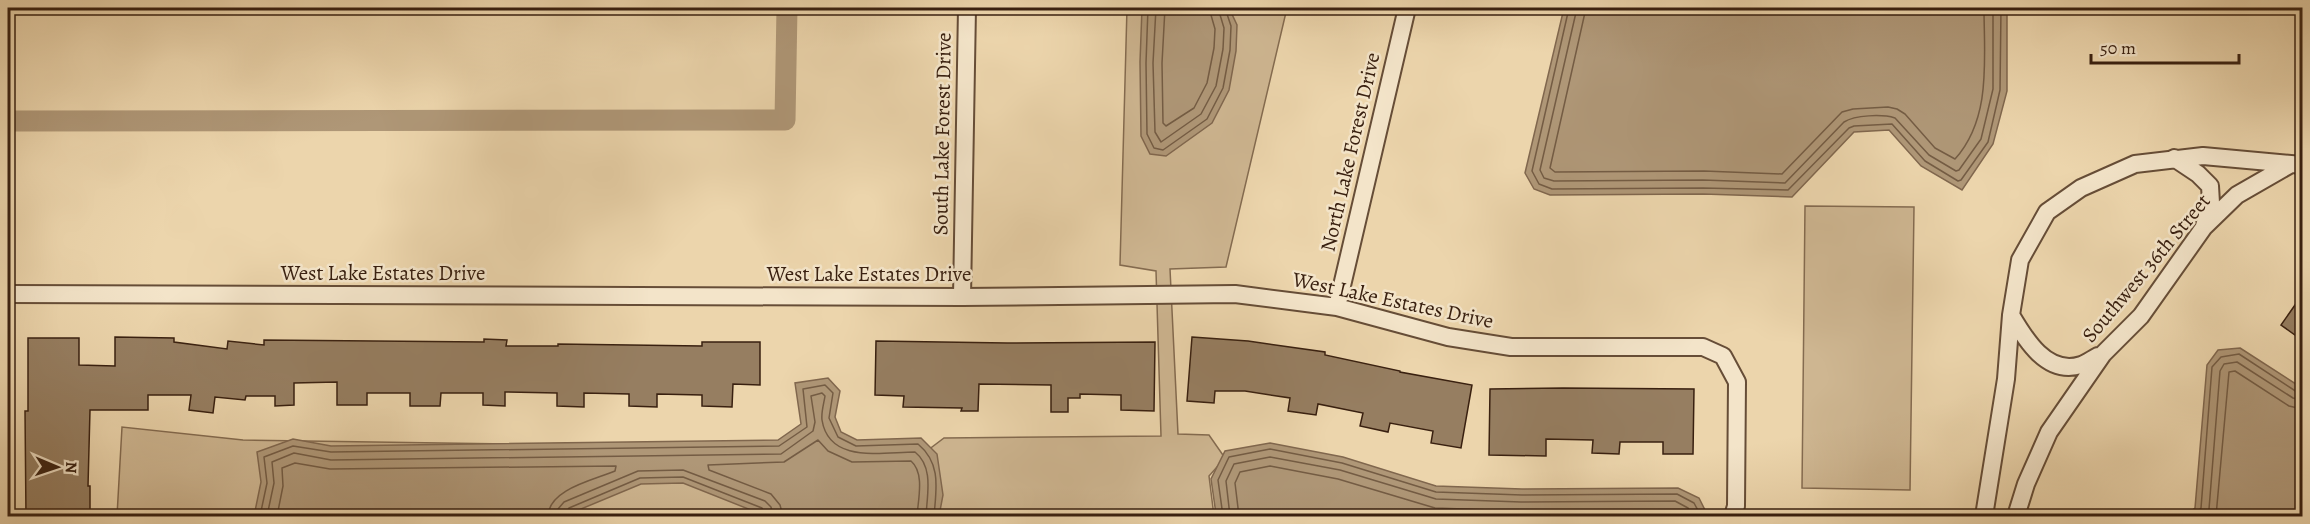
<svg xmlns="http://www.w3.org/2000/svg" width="2310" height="524" font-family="Alegreya,serif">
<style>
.green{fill:#ceb691;stroke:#846b50;stroke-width:1.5}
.water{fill:#af9777;stroke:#80674e;stroke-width:1.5}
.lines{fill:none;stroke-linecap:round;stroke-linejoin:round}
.shore{stroke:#745c44;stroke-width:1.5}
.canal{stroke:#af9777;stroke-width:21}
.building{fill:#967e61;stroke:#392010;stroke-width:1.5}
.street-casing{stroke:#664d37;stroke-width:20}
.street{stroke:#f3e4c9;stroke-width:16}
.labels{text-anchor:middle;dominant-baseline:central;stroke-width:5;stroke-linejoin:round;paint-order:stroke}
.street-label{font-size:21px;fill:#392010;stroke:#f3e4c9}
</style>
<rect width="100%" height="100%" fill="#ecd5ac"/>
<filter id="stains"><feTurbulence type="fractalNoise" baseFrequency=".00333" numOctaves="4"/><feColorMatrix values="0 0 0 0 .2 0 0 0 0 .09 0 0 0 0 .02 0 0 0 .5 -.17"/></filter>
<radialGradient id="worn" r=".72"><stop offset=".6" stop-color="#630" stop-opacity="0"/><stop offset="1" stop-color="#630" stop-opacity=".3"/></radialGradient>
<path class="green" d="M1127,8H1287L1226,267L1170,269L1178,434L1209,435L1225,458L1209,476L1214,516H1083L1082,510L991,512L989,516H117L122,427L243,440L928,450L944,438L1161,436L1156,271L1120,265Z
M1805,206L1914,207L1910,490L1802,488Z"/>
<path class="water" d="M1142,8H1229L1237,25L1236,51L1229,90L1212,123L1166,156L1150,154L1141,136L1140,62Z
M1564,8H2007V91L1993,144L1962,190L1921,166L1889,130L1854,132L1792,197L1703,194L1550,195L1534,189L1525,173Z
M2240,348L2302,388V516H2176H2185L2195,508L2207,365L2218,350Z
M828,378L840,391L835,417L841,432L857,440L921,438L937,454L943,495L939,516H766L683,483L641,484L569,514L551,516H254L261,482L257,452L293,439L331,446L778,440L801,424L795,383Z
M1270,443L1343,457L1436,486L1522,489L1678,488L1699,498L1707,514L1706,516H1219L1216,514L1211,479L1225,451Z
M1048,510L1078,511L1079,516H992Z"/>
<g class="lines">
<path class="shore" d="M1148,8L1146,63L1147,134L1154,148L1163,150L1207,119L1223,88L1230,50L1231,26L1225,8
M1156,8L1153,63L1155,132L1161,142L1201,114L1216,86L1223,49L1224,28L1218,8
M1165,8L1162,63L1163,123L1166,126L1194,108L1207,83L1214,48L1215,29L1209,8
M1569,8L1532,171L1539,184L1552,189L1703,188L1788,190L1849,128L1854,126L1892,124L1925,161L1958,181L1961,180L1988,142L2000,90L2001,8
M1577,8L1540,170L1544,178L1554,181L1703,180L1785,183L1844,122C1855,115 1882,114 1895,118L1929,155L1956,171L1959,170L1981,139L1993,89V8
M1586,8L1550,168L1555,172L1704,171L1782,174L1842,112L1853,109L1888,107L1897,109L1905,114L1935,148L1955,159C1992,118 1984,58 1984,8
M260,516L267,483L264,457L293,446L331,452L779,446L807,427L803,389L825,385L833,393L829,418L838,437L856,446L918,444C942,464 936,490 934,516
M267,516L274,483L272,462L294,453L331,460L781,454L813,431L815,422L811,396L822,393L825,396C824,403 821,412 822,420C829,464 882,452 915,452C934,467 927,495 926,516
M277,516L283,486L282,468L295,463L330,469L616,466L615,471C594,480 549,489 548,516
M557,516L558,509L564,502L638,471L683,470L765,501L771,507L773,516
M564,516L569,508L640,478L683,477L762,508L766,516
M783,516L780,505L771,494L709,470L708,465L784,462L818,440L828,451L852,462L911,461C925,473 918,500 917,516
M1223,516L1218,480L1229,457L1270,449L1342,463L1436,492L1522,495L1677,494L1694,503L1701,516
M1230,516L1226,481L1234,464L1270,457L1340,470L1436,499L1521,502L1675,501L1688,508L1693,516
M1239,516L1235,483L1240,472L1270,466L1338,479L1435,508L1521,511L1672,510L1683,516
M2194,516L2201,508L2212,367L2221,357L2239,354L2297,392L2302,393
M2206,516L2209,509L2220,371L2224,364L2237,362L2293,398L2302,400
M2216,516L2229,372L2235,371L2289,406L2302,409"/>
<path class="canal" d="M8,121L785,120L787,8"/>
</g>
<path class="building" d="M2302,295V340L2281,325Z
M115,337L174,338V342L227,349L228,341L264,345V340L484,342V339L507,340L506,346H558V344L702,346V342H760V385L733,384L732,407L702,406V395L657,394V407L629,406V394L584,393V407L557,406V393L505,392V406L483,405V393H441L440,406H410V393H367V405H337V382L294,383V405L275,406V396H246L245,400L215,397L213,413L189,410L191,395H148V410H90L88,486H90V516H26L25,411H28V338H79V365L115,366Z
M1192,337L1248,341L1325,352V355L1400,371V372L1472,385L1461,448L1431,443L1433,431L1390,423L1388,432L1360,426L1363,413L1318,404L1316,415L1288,411L1290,398L1245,391H1215L1214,403L1187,401Z
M876,341L1007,343L1155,342L1154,411L1121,410V395L1080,394V398H1068V412H1051V385L979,384L978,411H961L962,408L903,407L904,396L875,395Z
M1563,388L1694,389L1693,454H1663V442H1620L1619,454L1592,453L1593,440L1546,439V456L1489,455L1490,389Z"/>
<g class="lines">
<g class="street-casing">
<path id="street" d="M2174,158L2198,174L2210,186L2211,203L2204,226
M8,294L962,297L1235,294L1337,307L1448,337L1511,347H1703L1723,356L1737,382L1736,506L1733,516
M962,297L967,8
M1337,307L1407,8
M2011,315C2025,339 2047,376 2081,365C2087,363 2092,359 2098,356
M1984,516L2006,379L2011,315L2020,260L2047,212L2081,188L2135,164L2203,156L2302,165
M2016,516L2026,484L2049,432L2103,354L2141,316L2204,227L2237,195L2291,164"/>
</g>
<use href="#street" class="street"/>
</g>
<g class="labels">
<g class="street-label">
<text transform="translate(942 134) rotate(-89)">South Lake Forest Drive</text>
<text transform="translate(1350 152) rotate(-77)">North Lake Forest Drive</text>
<text transform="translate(2146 268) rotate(-50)">Southwest 36th Street</text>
<text x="383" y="273">West Lake Estates Drive</text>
<text x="869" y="274">West Lake Estates Drive</text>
<text transform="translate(1393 300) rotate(12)">West Lake Estates Drive</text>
</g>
</g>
<rect width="2310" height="524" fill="none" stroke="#ecd5ac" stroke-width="30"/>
<rect x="9" y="9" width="2292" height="506" fill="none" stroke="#392010" stroke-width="3"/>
<rect x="15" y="15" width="2280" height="494" fill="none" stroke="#392010" stroke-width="1.5"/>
<g transform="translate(57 467) rotate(92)" stroke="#f3e4c9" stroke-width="4.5" paint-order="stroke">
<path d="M0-4.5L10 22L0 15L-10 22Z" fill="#392010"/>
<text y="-9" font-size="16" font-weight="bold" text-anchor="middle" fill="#392010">N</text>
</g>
<path d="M2091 54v9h148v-9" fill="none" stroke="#392010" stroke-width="3"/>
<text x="2100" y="54" font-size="18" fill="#392010" stroke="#f3e4c9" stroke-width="4.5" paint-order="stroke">50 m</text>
<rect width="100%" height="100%" filter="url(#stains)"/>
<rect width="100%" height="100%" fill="url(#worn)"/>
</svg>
